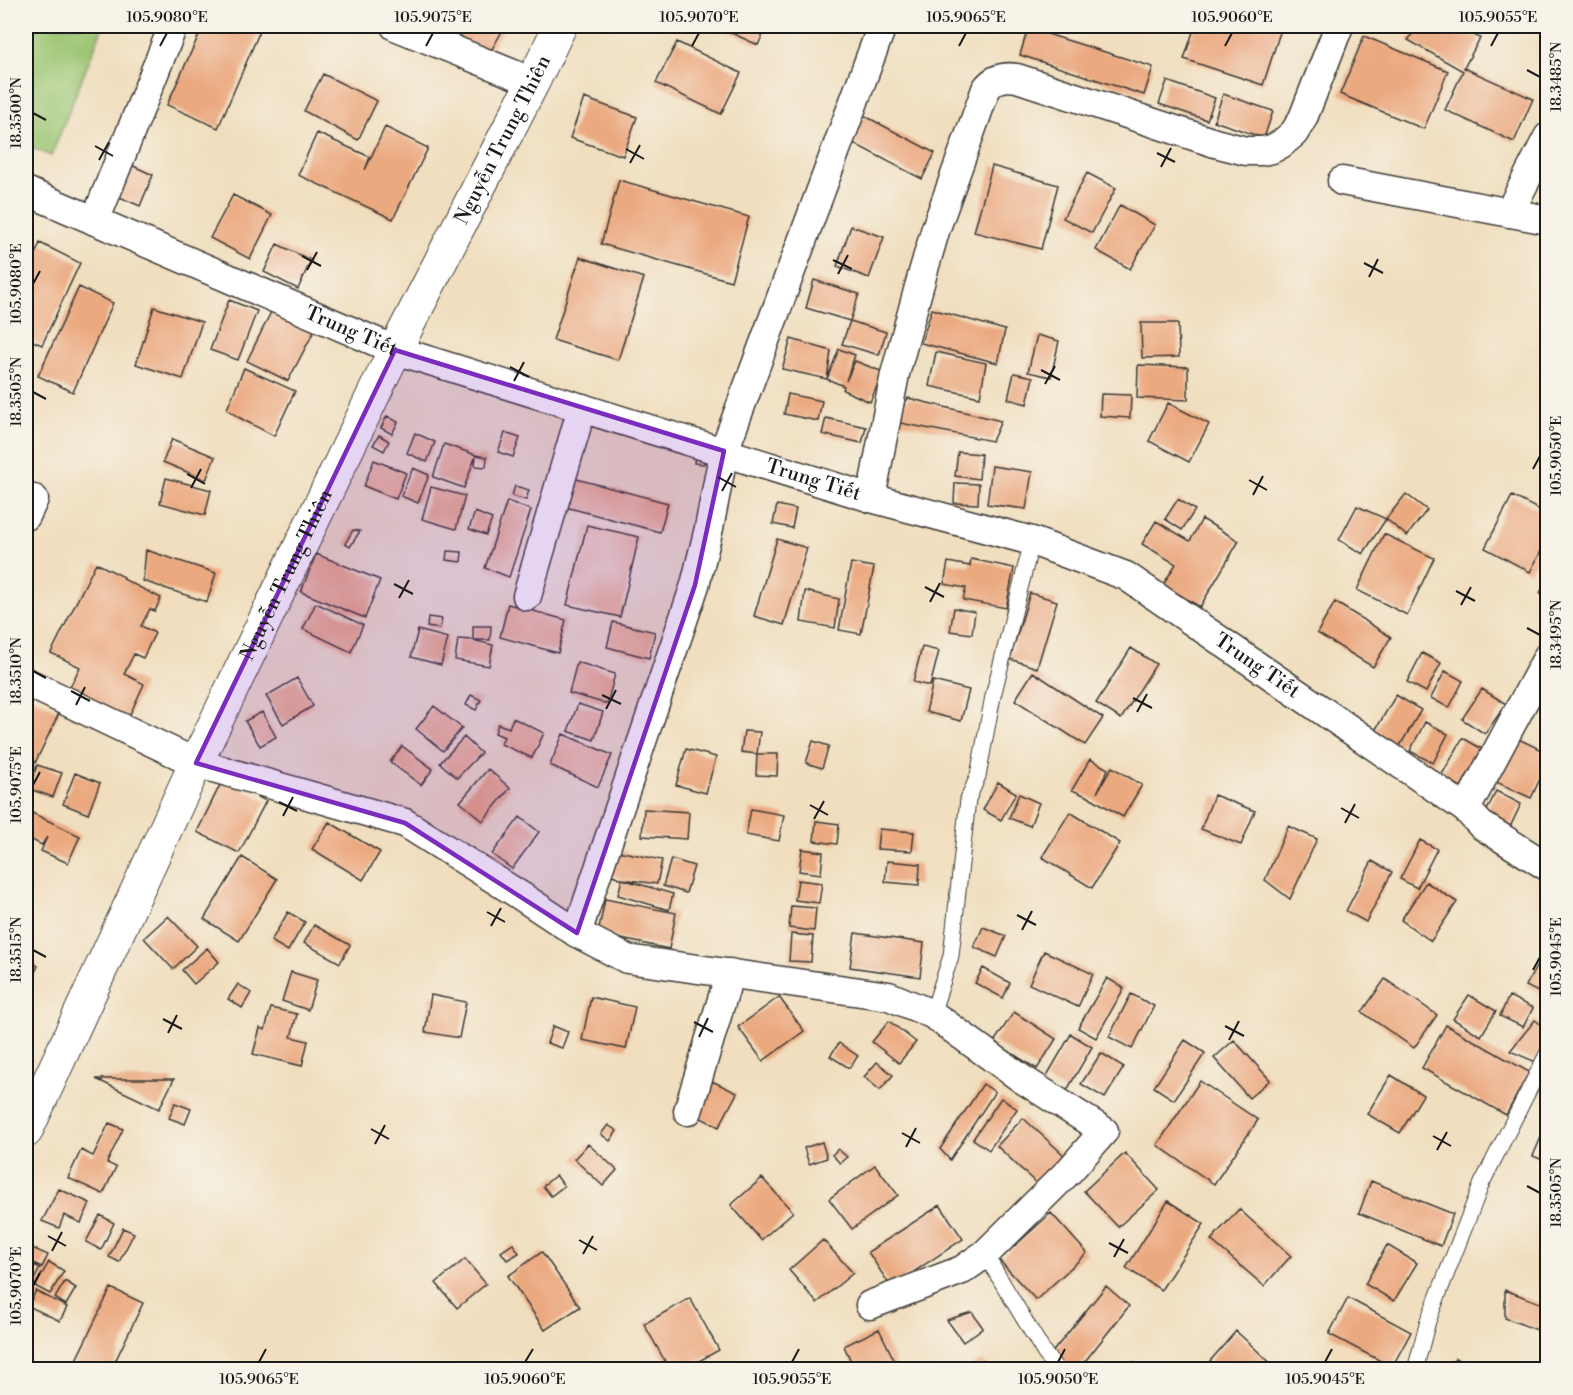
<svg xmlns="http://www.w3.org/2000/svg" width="1573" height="1395" font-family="'Libre Bodoni',serif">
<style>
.green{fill:#9bc571;stroke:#5c7046;stroke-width:1.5}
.building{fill:#eba980}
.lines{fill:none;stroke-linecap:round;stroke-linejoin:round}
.lane-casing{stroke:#3c3934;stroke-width:17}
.street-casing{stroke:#3c3934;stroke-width:31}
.secondary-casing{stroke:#3c3934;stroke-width:35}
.lane{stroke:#fff;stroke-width:15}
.street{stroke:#fff;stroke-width:28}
.secondary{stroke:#fff;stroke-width:33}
.marked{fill:#7b2cbf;fill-opacity:0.2;stroke:#7b2cbf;stroke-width:4.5;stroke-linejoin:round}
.ticks{fill:none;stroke:#1c1c1c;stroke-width:2}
.labels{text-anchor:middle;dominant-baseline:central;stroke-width:6;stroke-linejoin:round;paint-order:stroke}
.street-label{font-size:20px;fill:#1c1c1c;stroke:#f7f3e8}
.neatline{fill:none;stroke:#1c1c1c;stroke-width:2}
.ticks-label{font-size:15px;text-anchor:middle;fill:#1c1c1c}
</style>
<rect width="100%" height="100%" fill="#f7f3e8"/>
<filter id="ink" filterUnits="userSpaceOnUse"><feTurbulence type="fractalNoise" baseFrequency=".0167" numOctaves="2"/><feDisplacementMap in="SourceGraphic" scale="12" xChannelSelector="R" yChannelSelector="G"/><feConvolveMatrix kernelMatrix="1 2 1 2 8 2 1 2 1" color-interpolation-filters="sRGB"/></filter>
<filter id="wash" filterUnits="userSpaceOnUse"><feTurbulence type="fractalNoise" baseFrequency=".008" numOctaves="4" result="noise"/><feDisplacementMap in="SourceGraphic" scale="24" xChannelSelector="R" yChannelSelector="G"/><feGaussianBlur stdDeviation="1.35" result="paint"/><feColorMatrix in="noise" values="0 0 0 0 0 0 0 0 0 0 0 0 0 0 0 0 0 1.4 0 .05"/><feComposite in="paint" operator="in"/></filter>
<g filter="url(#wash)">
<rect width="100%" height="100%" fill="#f0debe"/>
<path class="green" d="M26,26H103L51,156L26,145Z"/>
<g id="blocks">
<path class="building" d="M203,26H262L218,128L167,105Z
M432,26H505L488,56Z
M716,26H767L758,45Z
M1048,26H1070L1066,34Z
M1195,26H1282L1263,85L1184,59Z
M1417,26H1457L1480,38L1464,68L1533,99L1514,142L1445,110L1463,71L1408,40Z
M1473,26H1490L1486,33Z
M1028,28L1153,67L1144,95L1020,55Z
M1364,36L1448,71L1424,129L1340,94Z
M677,42L741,73L721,114L656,83Z
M323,74L377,101L358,140L304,111Z
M1167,81L1215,98L1207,120L1159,104Z
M1223,94L1273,111L1264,138L1214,121Z
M584,98L637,117L623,156L570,138Z
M863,115L935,153L922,179L849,141Z
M385,127L428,148L393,219L298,175L317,133L370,157L365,170Z
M120,160L153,175L140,206L106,191Z
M992,166L1058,185L1041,249L974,232Z
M1087,173L1116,188L1092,233L1063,218Z
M619,180L749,217L731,281L601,244Z
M233,195L272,215L250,259L210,238Z
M1120,205L1155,225L1130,269L1096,250Z
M851,226L884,237L869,278L837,266Z
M40,243L80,263L42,345L26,338V274Z
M277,244L311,260L298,289L264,272Z
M580,257L644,278L618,360L553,340Z
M814,280L859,294L850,321L806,308Z
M79,287L113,303L73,392L38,376Z
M229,300L257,311L238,360L210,350Z
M154,307L202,322L183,379L136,364Z
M932,309L1005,330L998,363L921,343Z
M272,310L314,331L288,381L247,361Z
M850,321L886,332L879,355L842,344Z
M1141,323H1178L1179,357L1142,358Z
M1037,335L1059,341L1051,377L1028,372Z
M791,339L831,351L827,379L782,369Z
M839,349L855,355L846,381L855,361L883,372L870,402L843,390L844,386L827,379Z
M936,352L986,363L980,397L929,386Z
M1138,365L1188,367V400L1137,398Z
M244,368L295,391L274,436L238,417L227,409Z
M1014,373L1033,377L1027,404L1008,399Z
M788,394L822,401L818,421L784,414Z
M1101,394L1131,395L1130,418L1100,416Z
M908,398L1001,421L992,441L895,422Z
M1168,403L1209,424L1189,462L1149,441Z
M387,416L398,422L392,434L381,428Z
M826,418L866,427L862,443L822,434Z
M415,433L435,442L427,462L407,453Z
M505,433L520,438L513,457L498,452Z
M379,435L389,441L384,451L373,445Z
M172,439L215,457L206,480L163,462Z
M444,444L476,455L487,457L486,467L475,466L476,455L464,488L433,477Z
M695,452L706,453L704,464L694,463Z
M958,452L981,454L979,479L955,476Z
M374,460L406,473L396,499L364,486Z
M992,466L1032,472L1026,509L987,504Z
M413,468L429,475L418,503L401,496Z
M565,476L668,503L660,532L558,505Z
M166,478L211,490L205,515L160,503Z
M955,483L979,484L978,504L954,503Z
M515,486L529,490L526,500L512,496Z
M431,487L465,496L456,529L422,519Z
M1406,494L1427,510L1407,536L1386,519Z
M1512,496L1548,514V538L1530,572L1485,548Z
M1178,499L1195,510L1182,530L1165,519Z
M507,501L531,510L509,577L485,568Z
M777,505L796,509L792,528L773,524Z
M1357,506L1386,519L1363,554L1339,540Z
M475,512L492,519L486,535L469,529Z
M1202,519L1239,541L1200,607L1163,585L1176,564L1142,544L1156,521L1190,541Z
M587,525L639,537L620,617L567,605Z
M353,530L360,531L350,547L345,544Z
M1384,534L1434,558L1407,615L1357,590Z
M777,539L807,548L784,625L754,616Z
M146,550L216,573L207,602L143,581Z
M447,551L462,552L461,562L446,560Z
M316,554L380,580L365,618L301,592Z
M971,559L1014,568L1006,608L963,600L966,588L944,584L948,562L970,566Z
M96,563L124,577L123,579L161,598L155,611L150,609L141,626L155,633L143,658L134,654L124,674L144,684L127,721L68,691L80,667L51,653Z
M851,563L874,567L861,634L839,630Z
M1548,577V596L1540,593Z
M805,591L839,599L835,628L801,622Z
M1030,593L1057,601L1037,668L1010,659Z
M1335,602L1391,637L1373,667L1317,633Z
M316,603L363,625L351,652L303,629Z
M508,604L566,620L558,653L500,637Z
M954,608L975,612L972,634L950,631Z
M428,617L442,619L440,629L427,627Z
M613,622L655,632L649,658L607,647Z
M473,626H491L490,640H473Z
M418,630L448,638L441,665L411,657Z
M458,639L473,640L493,645L489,666L455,660Z
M922,647L939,651L930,686L913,682Z
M1131,648L1156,664L1121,719L1096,703Z
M1422,653L1441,663L1426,692L1407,682Z
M577,662L615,674L607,704L569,693Z
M1445,671L1463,681L1449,708L1431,698Z
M1033,672L1103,718L1085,745L1015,700Z
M297,678L313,706L283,724L266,696Z
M933,681L969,690L961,721L926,712Z
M1482,689L1506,704L1485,734L1462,719Z
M26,694L60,711L26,782Z
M471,695L481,700L476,710L466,705Z
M1396,695L1421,710L1398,749L1373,734Z
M578,704L603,712L594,740L568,731Z
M434,706L462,728L443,751L416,729Z
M262,712L276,737L260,746L245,721Z
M513,718L544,733L532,758L501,744L504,737L495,733L498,724L509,728Z
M1425,722L1448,734L1433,763L1410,751Z
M744,731L760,732L757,754L741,752Z
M563,734L612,755L598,787L550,765Z
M1512,736L1548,753V762L1531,798L1492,780Z
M464,737L481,753L457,778L440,763Z
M1463,738L1482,749L1461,787L1441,776Z
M813,741L829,746L822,768L806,763Z
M402,746L433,769L421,785L390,762Z
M686,749L716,757L706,793L676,785Z
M757,754H778L777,776L756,775Z
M1090,759L1108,769L1097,793L1112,767L1142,785L1123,817L1093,799L1072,790Z
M37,765L62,773L53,797L29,789Z
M488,769L510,788L483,821L460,802Z
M75,773L100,783L88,814L63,804Z
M223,779L266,801L239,853L197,832Z
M998,782L1016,793L1001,820L983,810Z
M1496,791L1521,804L1509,829L1484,817Z
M1019,794L1039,803L1030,826L1009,818Z
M1214,795L1255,811L1241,845L1201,829Z
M644,809L689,812L687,839L642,836Z
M751,809L784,815L779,841L746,835Z
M26,810L80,836L68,863L41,851L47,837L42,845L26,837Z
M1070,812L1120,843L1092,888L1042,857Z
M520,817L539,832L512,869L492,854Z
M816,821L839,824L837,844L814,841Z
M329,822L380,852L363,880L312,849Z
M1288,826L1317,839L1290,899L1265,880Z
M879,829L914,832L912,851L877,849Z
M1420,840L1437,849L1417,888L1400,879Z
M802,849L823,852L821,874L799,871Z
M613,850L662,860L657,884L622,879L608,873Z
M242,857L277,879L239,941L204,919Z
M671,859L694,866L686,893L663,886Z
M887,861L920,864L919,885L885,882Z
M1372,861L1392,872L1366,922L1346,911Z
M622,879L673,894L669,910L618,895Z
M798,880L822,883L819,903L795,900Z
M1426,882L1457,902L1431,941L1401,920Z
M605,899L676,913L669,949L598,934Z
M791,906L816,908L814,931L789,928Z
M288,912L305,922L288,951L271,941Z
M168,916L197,946L173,969L144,938Z
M314,925L350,945L340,963L304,943Z
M983,927L1006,936L997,957L974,947Z
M855,933L924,943L920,977L850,967Z
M791,934L813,936L811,962L789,961Z
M1548,944V997L1526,986Z
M207,948L219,962L194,984L182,970Z
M1044,951L1093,974L1078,1007L1029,984Z
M26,959L38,966L26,990Z
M983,968L1010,983L1003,998L975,983Z
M291,972L317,980L308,1010L282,1001Z
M1107,978L1124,988L1096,1038L1078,1028Z
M1385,979L1437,1015L1414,1048L1362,1012Z
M238,984L251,993L242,1008L228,999Z
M1131,994L1154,1006L1132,1049L1109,1037Z
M431,995L466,1002L459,1038L425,1032Z
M1469,995L1496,1011L1481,1036L1453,1019Z
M1509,996L1533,1008L1523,1027L1500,1016Z
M591,997L635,1007L626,1049L582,1040Z
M779,997L804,1031L763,1061L738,1027Z
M271,1008L297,1014L291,1037L308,1041L302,1066L253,1054L260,1028L265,1030Z
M1014,1012L1056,1039L1037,1069L994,1042Z
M1535,1020L1548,1030V1033L1536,1062L1510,1051Z
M889,1021L916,1042L899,1063L872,1042Z
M1446,1025L1529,1072L1506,1115L1422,1068Z
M553,1026L568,1032L562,1048L547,1043Z
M1071,1034L1092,1047L1066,1092L1045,1079Z
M1185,1040L1205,1053L1174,1100L1154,1087Z
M1234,1040L1270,1080L1249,1098L1214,1058Z
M839,1043L858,1056L849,1068L830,1056Z
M1101,1053L1124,1067L1105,1098L1081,1084Z
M877,1062L893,1075L880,1090L864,1077Z
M1391,1075L1423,1095L1400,1133L1367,1114Z
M96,1079H174L159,1109Z
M712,1081L737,1093L719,1127L695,1115Z
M1200,1081L1258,1120L1214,1184L1157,1145Z
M983,1084L995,1092L950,1160L940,1149Z
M1001,1098L1017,1109L989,1150L973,1139Z
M175,1103L191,1109L185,1124L169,1118Z
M1023,1118L1065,1156L1038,1185L997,1146Z
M109,1123L123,1129L107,1163L116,1167L103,1194L68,1178L81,1150L93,1156Z
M608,1125L617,1131L610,1141L601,1134Z
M1545,1128L1548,1129V1162L1533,1156Z
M822,1142L827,1158L809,1164L804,1148Z
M588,1144L617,1170L603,1186L574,1159Z
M838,1149L847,1157L840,1163L832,1155Z
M1125,1153L1159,1190L1118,1227L1084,1191Z
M875,1165L898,1195L852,1229L829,1199Z
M556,1175L564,1186L551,1196L543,1186Z
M762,1178L793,1212L761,1240L731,1205Z
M1371,1181L1453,1214L1441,1246L1359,1213Z
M59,1189L90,1203L81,1223L64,1215L59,1228L42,1221Z
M1168,1201L1204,1224L1161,1290L1126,1268Z
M940,1205L963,1239L891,1287L868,1252Z
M1239,1209L1291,1256L1264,1286L1211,1240Z
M1051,1213L1087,1253L1036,1300L999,1260Z
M100,1215L114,1223L101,1250L86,1242Z
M123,1228L134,1233L119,1262L109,1257Z
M823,1240L853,1273L817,1303L789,1270Z
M513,1244L519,1253L507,1260L501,1252Z
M1387,1245L1417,1263L1394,1301L1365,1284Z
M32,1248L48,1255L42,1267L26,1260Z
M542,1252L580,1307L545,1330L508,1276Z
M465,1259L486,1284L457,1308L436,1283Z
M26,1261L40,1268L31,1285L26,1282Z
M49,1262L64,1271L50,1294L35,1286Z
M65,1281L76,1288L66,1305L55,1298Z
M1106,1286L1129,1306L1078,1370H1067L1050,1355Z
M111,1288L143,1303L111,1370H71Z
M1505,1290L1548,1306V1334L1505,1318Z
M36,1291L67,1307L60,1321L28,1306Z
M690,1298L719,1350L683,1370H670L644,1324Z
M1348,1298L1411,1332L1392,1367L1329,1334Z
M972,1312L983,1328L963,1342L947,1320Z
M879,1329L899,1370H855L844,1346Z
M1236,1331L1278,1370H1219L1210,1361Z
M1455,1358L1482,1369V1370H1451Z
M983,1360L988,1370H965Z
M1133,1362L1147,1370H1129Z"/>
</g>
</g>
<g filter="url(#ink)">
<use href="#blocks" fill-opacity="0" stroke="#3c3934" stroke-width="1.5"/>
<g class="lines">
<g class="lane-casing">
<path id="lane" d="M932,1014L951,956L968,799L978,776L993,696L1032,541
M985,1254L1045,1354L1057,1370
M1415,1370L1428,1321L1482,1183L1548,1052"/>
</g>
<g class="street-casing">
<g id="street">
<path d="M395,26L533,82"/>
<path d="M1342,181L1548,220"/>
<path id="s1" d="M26,191L395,350L871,498L1032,541L1126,576L1466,809L1481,825L1548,867"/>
<path d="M1509,213L1548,137"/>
<path d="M95,221L173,26"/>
<path d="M871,498L895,374L922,276L936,228L986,89C994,78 1004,76 1017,78L1215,143L1246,151H1262L1272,149L1281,144L1294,133L1303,118L1339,26"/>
<path d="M26,516L34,499"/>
<path d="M527,596L582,408"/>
<path d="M26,682L196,763L405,823L521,896L577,933L627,959L889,996L932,1014L1022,1079L1104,1131L1070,1170L985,1254L962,1270L870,1305"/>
<path d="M1466,809L1548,656"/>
<path d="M577,933L695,585L709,528L724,451L882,26"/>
<path d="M688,1111L730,973"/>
</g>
</g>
<g class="secondary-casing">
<g id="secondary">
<path id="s2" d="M26,1131L196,763L395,350L533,82L560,26"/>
</g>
</g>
<use href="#lane" class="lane"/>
<use href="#street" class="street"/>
<use href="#secondary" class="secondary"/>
</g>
</g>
<path class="marked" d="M395,350L724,451L695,585L577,933L405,823L196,763Z"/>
<path class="ticks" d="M160,46L167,33M426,46L433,33M692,46L699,33M959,46L966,33M1225,46L1232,33M1491,46L1498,33M1527,70L1540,77M33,113L46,120M95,146L113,156M626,149L644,159M1157,153L1175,162M99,160L109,142M630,163L640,145M1161,167L1171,148M302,256L321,266M833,260L852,269M1364,263L1383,273M307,270L317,252M838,274L848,255M1369,277L1378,259M33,284L40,271M510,367L529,377M1041,370L1060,380M514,381L524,362M1045,384L1055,366M33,392L46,399M1533,469L1540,456M187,474L205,484M718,477L736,487M1249,480L1267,490M191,488L201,469M722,491L732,473M1253,495L1263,476M394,584L413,594M925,587L944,597M1456,591L1475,601M399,598L409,580M930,602L940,583M1461,605L1471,587M1527,628L1540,635M33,671L46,678M71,691L90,701M602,695L621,704M1133,698L1152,708M76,705L85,687M606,709L616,690M1137,712L1147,694M33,785L40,772M279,802L297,811M810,805L828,815M1341,808L1359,818M283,816L293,797M814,819L824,801M1345,823L1355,804M487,912L505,922M1017,915L1036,925M491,926L501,908M1022,930L1032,911M33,950L46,957M1533,970L1540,957M163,1019L182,1029M694,1022L713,1032M1225,1026L1244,1036M168,1033L177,1015M699,1037L708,1018M1229,1040L1239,1021M371,1129L389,1139M902,1133L920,1143M1433,1136L1451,1146M375,1144L385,1125M906,1147L916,1128M1437,1150L1447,1132M1527,1186L1540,1193M48,1236L66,1246M579,1240L597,1250M1109,1243L1128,1253M52,1251L62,1232M583,1254L593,1236M1114,1257L1124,1239M33,1286L40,1273M259,1362L266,1349M525,1362L533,1349M792,1362L799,1349M1058,1362L1065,1349M1325,1362L1332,1349"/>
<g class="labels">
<g class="street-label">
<text stroke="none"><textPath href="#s2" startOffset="1100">Nguyễn Trung Thiên</textPath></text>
<text stroke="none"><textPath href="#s1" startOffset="354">Trung Tiết</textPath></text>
<text stroke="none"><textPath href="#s1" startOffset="840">Trung Tiết</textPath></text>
<text stroke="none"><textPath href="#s2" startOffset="614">Nguyễn Trung Thiên</textPath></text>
<text stroke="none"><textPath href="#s1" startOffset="1326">Trung Tiết</textPath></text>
</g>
</g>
<rect width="1573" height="1395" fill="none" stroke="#f7f3e8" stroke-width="66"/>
<rect x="33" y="33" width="1507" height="1329" class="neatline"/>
<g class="ticks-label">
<text x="167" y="22">105.9080°E</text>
<text x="433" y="22">105.9075°E</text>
<text x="699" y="22">105.9070°E</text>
<text x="966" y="22">105.9065°E</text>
<text x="1232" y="22">105.9060°E</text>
<text x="1498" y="22">105.9055°E</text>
<text transform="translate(1556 77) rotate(-90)" y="5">18.3485°N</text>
<text transform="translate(16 113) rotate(-90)" y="5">18.3500°N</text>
<text transform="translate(16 284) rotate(-90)" y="5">105.9080°E</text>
<text transform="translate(16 392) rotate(-90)" y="5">18.3505°N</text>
<text transform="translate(1556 456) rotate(-90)" y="5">105.9050°E</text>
<text transform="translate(1556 635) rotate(-90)" y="5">18.3495°N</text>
<text transform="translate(16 671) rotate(-90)" y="5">18.3510°N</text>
<text transform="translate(16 785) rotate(-90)" y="5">105.9075°E</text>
<text transform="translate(16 950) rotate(-90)" y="5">18.3515°N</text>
<text transform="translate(1556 957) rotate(-90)" y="5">105.9045°E</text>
<text transform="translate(1556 1193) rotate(-90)" y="5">18.3505°N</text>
<text transform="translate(16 1286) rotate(-90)" y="5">105.9070°E</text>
<text x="259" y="1384">105.9065°E</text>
<text x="525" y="1384">105.9060°E</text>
<text x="792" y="1384">105.9055°E</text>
<text x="1058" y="1384">105.9050°E</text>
<text x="1325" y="1384">105.9045°E</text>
</g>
</svg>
